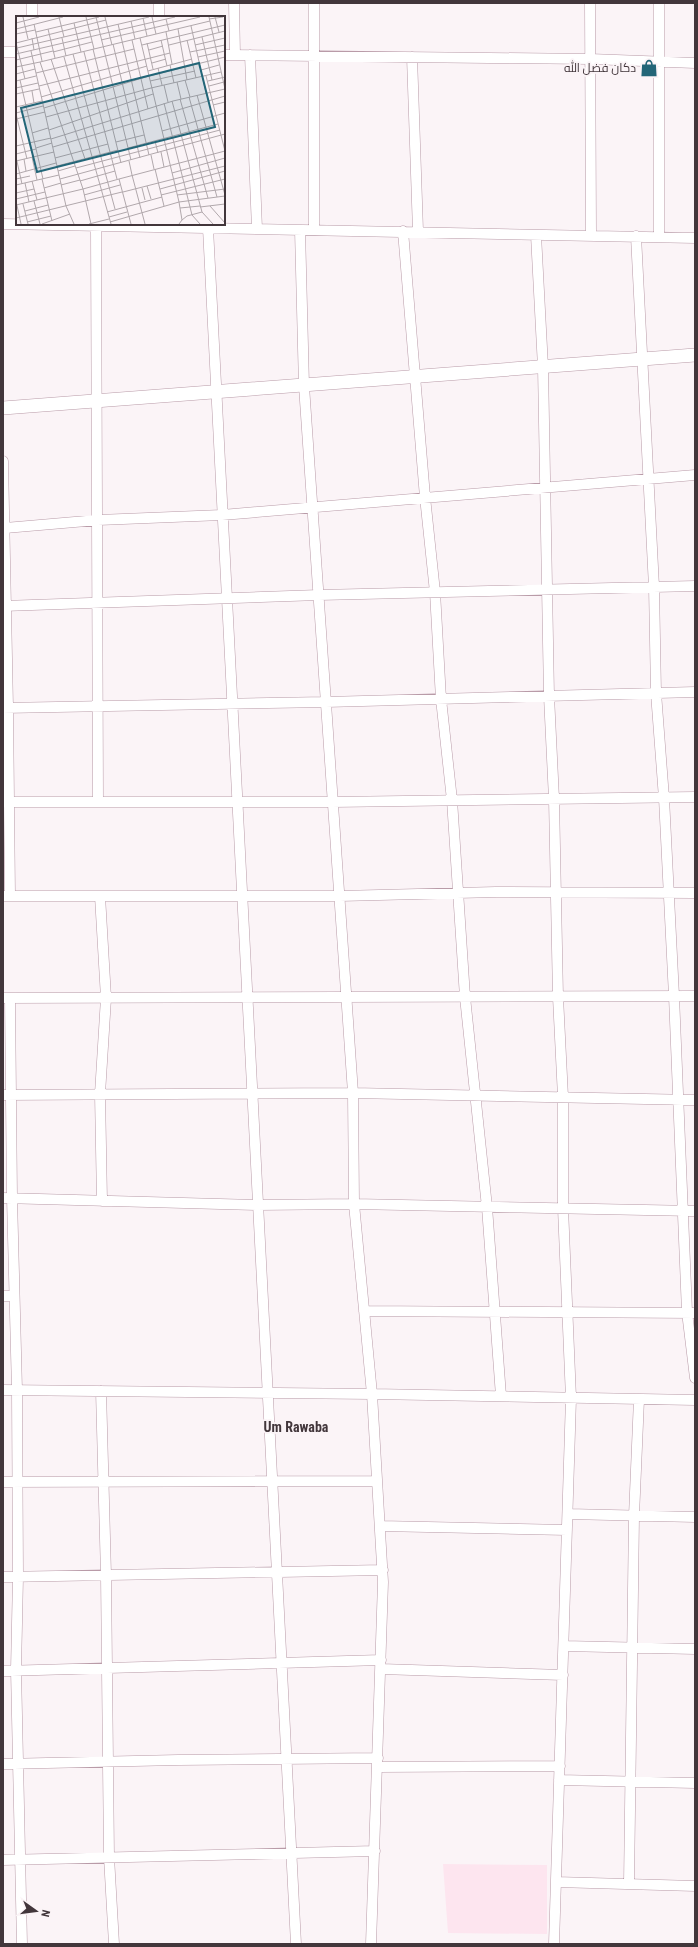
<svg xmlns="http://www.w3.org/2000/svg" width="698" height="1947" font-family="'Roboto Condensed',Cairo,sans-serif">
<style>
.built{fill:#fde5ef}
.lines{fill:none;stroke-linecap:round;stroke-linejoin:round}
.minor-casing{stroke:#b99ba8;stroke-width:11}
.major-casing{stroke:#b99ba8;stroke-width:14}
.minor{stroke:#fff;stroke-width:10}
.major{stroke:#fff;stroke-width:13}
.labels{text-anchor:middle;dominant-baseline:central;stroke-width:3.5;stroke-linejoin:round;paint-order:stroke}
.poi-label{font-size:12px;fill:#42363b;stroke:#fbf4f7;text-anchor:end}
.quarter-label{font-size:14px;font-weight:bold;fill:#42363b;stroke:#fbf4f7}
.inset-road{fill:none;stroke:#b1a8ac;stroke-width:1}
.view{fill:#236678;fill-opacity:0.15;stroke:#236678;stroke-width:2}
.inset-edge{fill:none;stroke:#42363b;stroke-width:2}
</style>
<rect width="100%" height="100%" fill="#fbf4f7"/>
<path class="built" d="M443,1864L547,1865V1934L448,1933Z"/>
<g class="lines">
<g class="minor-casing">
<path id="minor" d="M32,3V17
M234,3L235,55
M590,3L591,235
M159,17V3
M3,52H17
M224,55L590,59L695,63
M250,55L257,229
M412,57L418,231
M3,224L695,238
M96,226L98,802
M208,228L296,1944
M300,230L304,386L353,1093L354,1204L372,1394L383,1582L371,1944
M314,230V3
M403,231L425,497L435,592L441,699L452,800L465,997L487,1207L501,1396
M536,235L543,367L549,696L554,799L558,997L563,1097V1208L571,1398L554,1944
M636,236L654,587L656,693L664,798L674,996L687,1312L695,1378
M659,237V3
M3,461L8,708L10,896
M5,528L98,520L222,515L695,475
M3,606L319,595L695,586
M3,708L326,702L695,692
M3,802H333L695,797
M3,896H340L496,892L695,893
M100,896L106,998L100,1094L102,1201
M3,998L695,996
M10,998L12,1198L17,1390L18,1577L16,1670L22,1944
M3,1095L353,1093L695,1100
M3,1198L257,1205L354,1204L695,1211
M3,1296H14
M364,1311L695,1313
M3,1390L372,1394L695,1400
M101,1391L106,1575L109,1857L114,1944
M3,1482L377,1481
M568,1514L695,1517
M380,1526L567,1530
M3,1577L383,1570
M564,1646L695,1649
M381,1669L563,1675
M3,1671L381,1660
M3,1764L178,1760L378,1758
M378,1767L560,1766
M559,1780L695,1783
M3,1860L375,1851
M556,1882L695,1886
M629,1884L634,1516L639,1399"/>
</g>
<g class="major-casing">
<path id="major" d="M3,408L695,355"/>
</g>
<use href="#minor" class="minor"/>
<use href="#major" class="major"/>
</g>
<defs>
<g id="shop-bare" transform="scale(1.38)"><path d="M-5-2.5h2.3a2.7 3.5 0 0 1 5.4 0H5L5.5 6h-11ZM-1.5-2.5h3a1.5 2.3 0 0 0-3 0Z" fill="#236678" stroke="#fbf4f7" stroke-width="2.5" paint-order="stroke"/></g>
</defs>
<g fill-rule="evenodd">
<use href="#shop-bare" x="649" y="68"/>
</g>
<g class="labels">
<g class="poi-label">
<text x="636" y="68">دكان فضل الله</text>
</g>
<g class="quarter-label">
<text x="296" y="1427">Um Rawaba</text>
</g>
</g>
<g transform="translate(16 16)">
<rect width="209" height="209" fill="#fbf4f7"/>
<path class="inset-road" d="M7,1L12,23M43,1L48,21M70,1L78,33L24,46L67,173L103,163L115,208M80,1L115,144M89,1L96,29M136,1L140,18M193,1L209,73M199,1L203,16M127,2L131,20M150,3L153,15M193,3L207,1M115,5L119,23M0,7L23,1M58,7L65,36M18,8L26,45M102,8L133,139M175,10L190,77M0,13L47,1M32,13L39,42M162,13L171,64M20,16L83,1M150,16L156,48M0,18L19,14M186,21L196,64M16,22L18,34M46,22L50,40M124,22L163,186L166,204L163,208M85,24L184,1M116,24L132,93M145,24L151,50M171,24L180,62M0,27L90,4M0,27L9,63M131,27L137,53M97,28L124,142M126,29L209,9M153,29L209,15M179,29L209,22M1,32L133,1M77,33L105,147M78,33L194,5M133,34L147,30M15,35L50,190L58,208M37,36L76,26M68,36L101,163M174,36L209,29M0,38L159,1M57,38L99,193M48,41L95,208M182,41L209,35M35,43L69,143M0,44L37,35M136,47L150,43M154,49L158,67M0,51L24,46M142,52L146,69M185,54L203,49M132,55L176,43M20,57L118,33M0,58L19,53M190,60L209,135M4,64L27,163M169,64L174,81M0,65L20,60M134,65L179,55M192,65L209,61M161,66L165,83M148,69L152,86M23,70L154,37M193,70L208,66M0,72L22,67M16,75L18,87M0,78L23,73M181,79L209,179M25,81L131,50M173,81L201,181M164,83L192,182M156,85L186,196L171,200L166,204M148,87L176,199L184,208M197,89L209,86M0,91L26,85M28,92L133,60L209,41M0,97L27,90M0,98L11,143M30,101L135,72L205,56M0,103L29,96M33,114L137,78M146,115L209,97M16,117L32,112M35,123L157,85L209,73M139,125L142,137M100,126L128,119M0,130L35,122M37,131L209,80M20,132L36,127M112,132L202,108M145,136L148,151M0,138L20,133M135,139L138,153M0,141L6,168M16,141L21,164M39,142L92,128M8,143L10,155M0,145L38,136M113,145L116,159M41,150L102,134M60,152L204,114M139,153L148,190M42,155L59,150M156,157L209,142M0,158L40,147M116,159L129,208M0,163L14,160M26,163L36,205M44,163L209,118M103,163L209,135M16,165L21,184M64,165L99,155M9,167L13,186M0,169L43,159M45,169L64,164M131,170L135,183M28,172L45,167M126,172L129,184M144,173L209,155M107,176L209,150M0,177L18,173M68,179L104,169M145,179L209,163M161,179L209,173M0,183L29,176M0,185L5,208M18,185L24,208M7,188L12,208M0,189L67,173L75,208M194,190L209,207M184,191L209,188M164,192L184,190M9,195L32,189M91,196L146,181M186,196L197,208M93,201L111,196M0,202L106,176M11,206L35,200M94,206L163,186L209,180M26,208L54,198M73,208L93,203"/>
<path class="view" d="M183,47L199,111L21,156L5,92Z"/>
<rect width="209" height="209" class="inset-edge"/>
</g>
<rect width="698" height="1947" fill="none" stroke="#42363b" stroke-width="8"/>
<g transform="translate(36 1911) rotate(104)" stroke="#fbf4f7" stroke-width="3" paint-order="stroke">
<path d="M0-3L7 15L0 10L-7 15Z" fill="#42363b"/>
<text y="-6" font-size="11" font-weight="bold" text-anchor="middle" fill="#42363b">N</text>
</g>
</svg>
